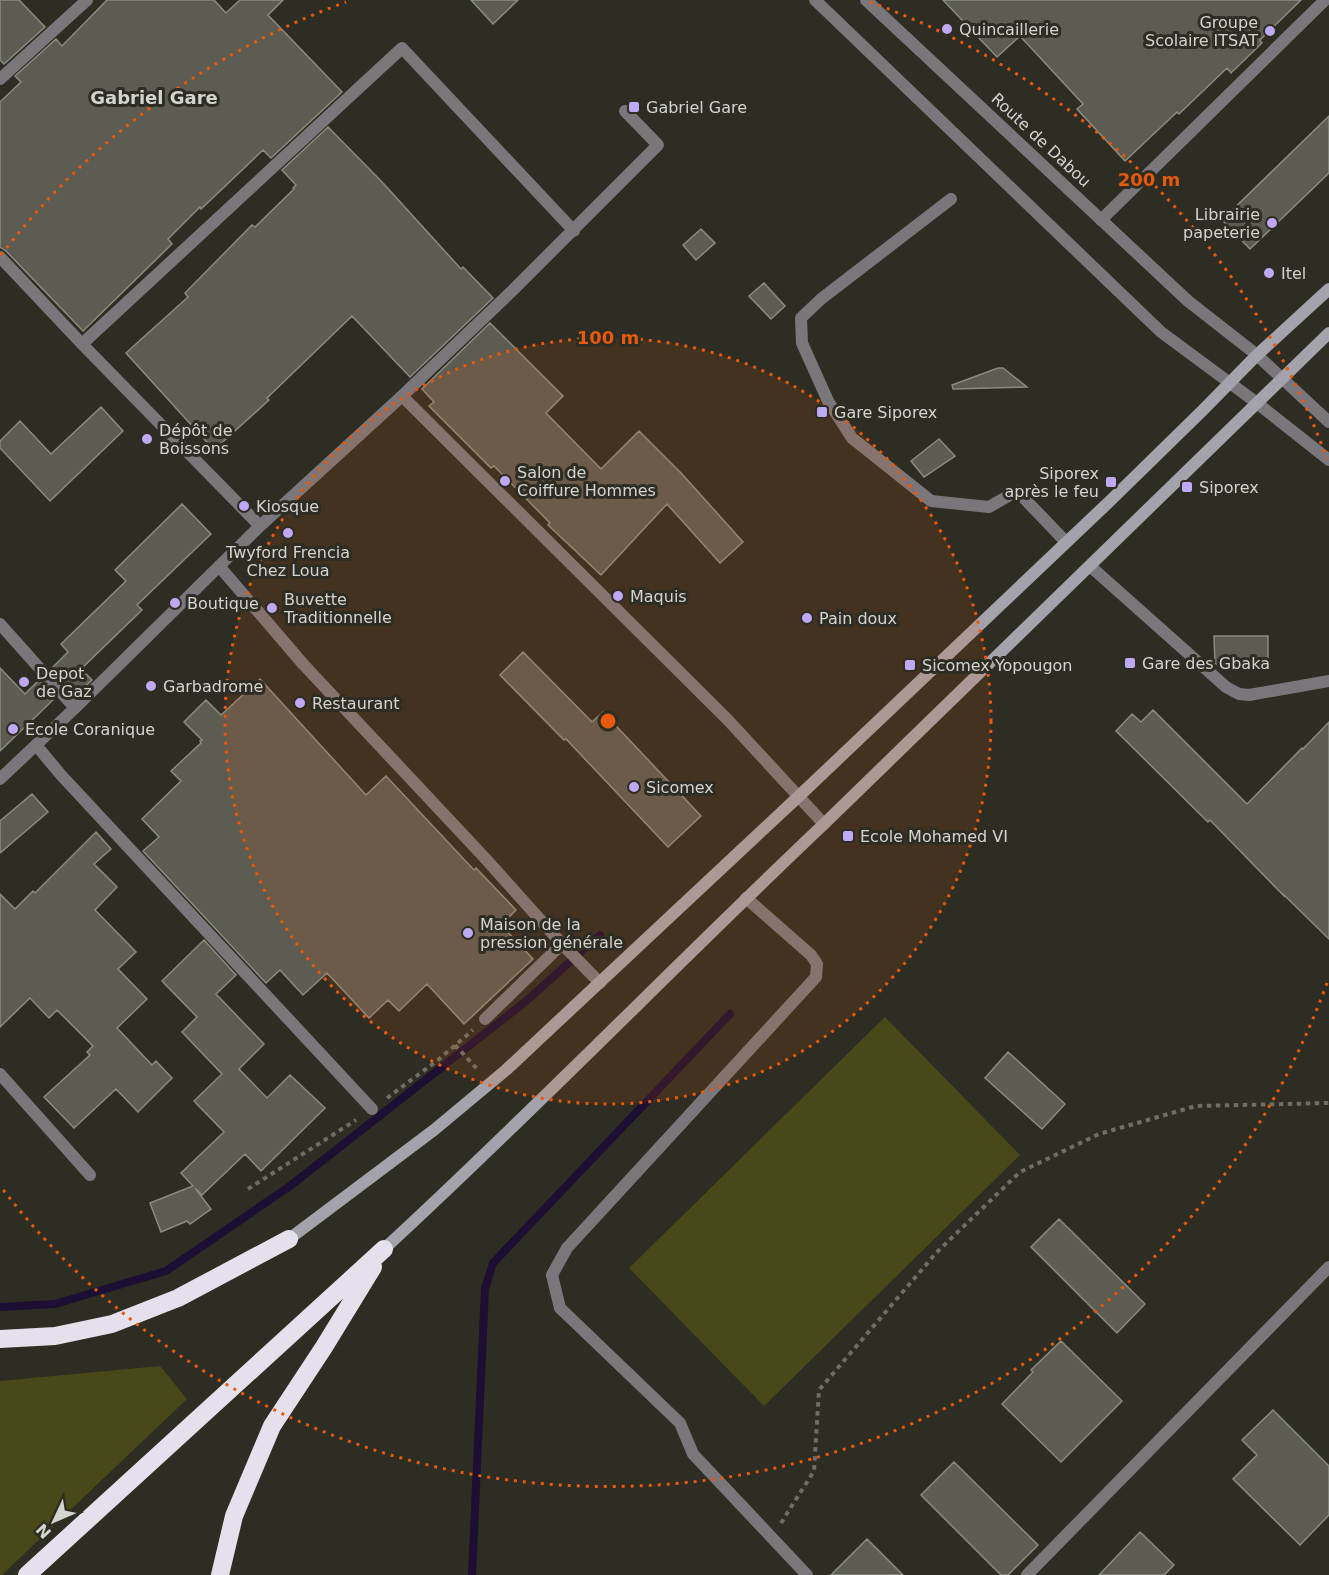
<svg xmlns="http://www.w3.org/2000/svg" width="1329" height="1575" font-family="'DejaVu Sans',sans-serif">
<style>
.green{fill:#494819}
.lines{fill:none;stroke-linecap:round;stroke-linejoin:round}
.stream{stroke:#1d0e34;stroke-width:8}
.building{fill:#5c5c52;stroke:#8b8c80;stroke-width:1.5}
.path{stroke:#6e6e65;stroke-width:4;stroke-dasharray:4.5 4.5;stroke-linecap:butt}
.service{stroke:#79777c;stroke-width:12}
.minor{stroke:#79777c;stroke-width:12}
.tertiary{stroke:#79777c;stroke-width:12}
.secondary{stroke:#a4a2aa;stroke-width:12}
.motorway{stroke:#e4e1ed;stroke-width:18}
.ring{fill:none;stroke:#e8590c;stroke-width:3;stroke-dasharray:3 6}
.poi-dot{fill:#bfa9f4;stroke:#2d2d23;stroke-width:2}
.labels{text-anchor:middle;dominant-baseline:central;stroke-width:6;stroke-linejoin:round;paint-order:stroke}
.poi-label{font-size:16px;fill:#d4d4ce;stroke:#2d2d23;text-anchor:start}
.street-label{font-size:16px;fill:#d4d4ce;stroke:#2d2d23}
.neighbourhood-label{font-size:18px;font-weight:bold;fill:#d4d4ce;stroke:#2d2d23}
.centre{fill:#e8590c;stroke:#2d2d23;stroke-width:3}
.ring-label{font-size:18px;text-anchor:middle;font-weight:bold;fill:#e8590c;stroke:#2d2d23;stroke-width:6;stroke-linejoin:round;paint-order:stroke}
</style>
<rect width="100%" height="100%" fill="#2d2d23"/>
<path class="green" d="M885,1017L1020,1155L764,1406L629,1268Z
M160,1366L187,1399L2,1575H0V1381Z"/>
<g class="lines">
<path class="stream" d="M0,1307L55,1304L166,1271L290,1186L525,1002L600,935
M472,1575L485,1289L493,1263L730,1014"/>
</g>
<path class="building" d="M0,0H19L45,27L4,64L0,60Z
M107,0H214L226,13L240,0H283L268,15L342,92L271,158L263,150L201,209L200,207L168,239L172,244L83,331L6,251L0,247V102L21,82L15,76L56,39L62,46Z
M471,0H518L493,24Z
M943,0H1301L1260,40L1262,43L1231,73L1227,68L1179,114L1177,112L1125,161L1077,109L1083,104L1020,36L997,57Z
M1329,116V173L1250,249L1222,220Z
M328,127L383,183L461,269L463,267L493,298L410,377L352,316L267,398L269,400L214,450L126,353L188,297L185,293L252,225L255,227L294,189L293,188L296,185L282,170Z
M701,229L715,243L696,260L683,245Z
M764,283L785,306L771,319L749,296Z
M490,323L563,396L546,413L601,469L639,431L682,474L743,542L720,563L667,504L601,575L548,525L550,523L494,466L491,468L429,406L434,402L422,389Z
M998,368H1003L1027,387L953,389L952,385Z
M101,407L123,431L50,501L0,448V441L20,421L51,454Z
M939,439L955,456L924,477L911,461Z
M182,504L211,534L137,605L142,610L81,669L92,680L77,694L68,685L67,687L51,669L68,652L61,644L126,581L115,570Z
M1214,636H1268V664H1215Z
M523,652L592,722L603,712L701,816L668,847L566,739L564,740L500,675Z
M0,668L25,694L39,680L55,698L0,751Z
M260,679L366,795L386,776L474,870L476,868L516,910L501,925L533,959L464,1024L427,984L399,1011L388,1000L369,1018L327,973L303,995L280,970L266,983L143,851L159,837L142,819L181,781L171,771L201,743L200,741L202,740L184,722L206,700L221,715Z
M1153,710L1247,804L1302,748L1303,749L1329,722V939L1284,895V896L1210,820L1208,822L1116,731L1132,714L1141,722Z
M32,794L48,812L0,853V821Z
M96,832L111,849L94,864L117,887L95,910L136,952L118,969L147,999L117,1028L152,1065L156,1061L172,1078L138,1112L116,1089L74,1128L44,1097L90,1055L87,1052L93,1046L57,1010L49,1018L30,998L0,1027V894L15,909L33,891L35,893Z
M204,940L236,975L216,994L264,1044L239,1069L267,1098L290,1075L325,1108L261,1171L245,1154L202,1195L195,1188L211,1209L190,1224L187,1221L161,1232L150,1203L193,1186L181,1173L224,1132L194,1101L222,1074L182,1032L197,1017L162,981Z
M1008,1052L1065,1104L1042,1129L985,1078Z
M1059,1219L1145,1304L1117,1333L1031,1247Z
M1061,1341L1122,1401L1061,1462L1002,1404L1033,1372L1031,1370Z
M1273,1410L1329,1466V1515L1300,1545L1233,1479L1257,1455L1242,1440Z
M954,1462L1038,1545L1008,1575H1001L921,1495Z
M1140,1532L1174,1565L1164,1575H1099Z
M867,1539L903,1575H831Z"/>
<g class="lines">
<path class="path" d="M455,1045L479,1071
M387,1098L438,1060L473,1030
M248,1189L356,1120
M781,1523L814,1471L819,1390L936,1253L1020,1172L1099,1134L1196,1106L1329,1103"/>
<path class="service" d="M951,199L821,299L801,318L802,343L828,401L852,438L931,501L989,507L1017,491L1066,542
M1090,566L1226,687L1239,694L1249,695L1329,681
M746,898L811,955L817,964L816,977L567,1248L552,1275L560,1308L680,1423L693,1454L807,1575
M1027,1575L1329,1267"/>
<path class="minor" d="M0,79L87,0
M1101,220L1325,0
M0,257L82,344L260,526
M82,344L402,48L574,231
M402,396L728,720L824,824
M219,566L303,664L484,857L562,944L600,983
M0,624L75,708
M36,745L61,775L372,1109
M0,779L75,708L260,526L402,396L513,290L658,145L625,111
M485,1019L562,944
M0,1074L90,1175"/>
<path class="tertiary" d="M815,0L1161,332L1257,403L1329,460
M866,0L1188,301L1257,355L1329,422"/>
<path class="secondary" d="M289,1239L434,1130L506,1070L798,797L1111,500L1203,410L1257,355L1329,289
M384,1249C534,1111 676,964 824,824L1329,333"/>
<path class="motorway" d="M0,1339L55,1336L112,1324L178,1298L289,1239
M27,1575L384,1249
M220,1575L234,1516L272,1426L324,1347L373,1267"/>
</g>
<circle cx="608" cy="721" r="383" fill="#e8590c" fill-opacity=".12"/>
<g class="ring">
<circle cx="608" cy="721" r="383"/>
<path d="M1327 983A765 765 0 0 1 1 1187M1 255A765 765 0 0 1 346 2M870 2A765 765 0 0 1 1327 459"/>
</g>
<g class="poi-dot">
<circle cx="947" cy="29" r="6"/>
<circle cx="1270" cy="31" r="6"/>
<rect x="628" y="101" width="12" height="12" rx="3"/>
<circle cx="1272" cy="223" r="6"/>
<circle cx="1269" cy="273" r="6"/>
<rect x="816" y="406" width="12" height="12" rx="3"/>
<circle cx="147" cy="439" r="6"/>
<circle cx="505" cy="481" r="6"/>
<rect x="1105" y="476" width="12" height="12" rx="3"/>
<rect x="1181" y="481" width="12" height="12" rx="3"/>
<circle cx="244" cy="506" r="6"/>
<circle cx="288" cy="533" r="6"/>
<circle cx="618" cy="596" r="6"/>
<circle cx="175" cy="603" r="6"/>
<circle cx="272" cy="608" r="6"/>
<circle cx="807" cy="618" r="6"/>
<rect x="1124" y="657" width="12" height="12" rx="3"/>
<rect x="904" y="659" width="12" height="12" rx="3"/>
<circle cx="24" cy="682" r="6"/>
<circle cx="151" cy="686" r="6"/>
<circle cx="300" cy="703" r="6"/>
<circle cx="13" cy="729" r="6"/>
<circle cx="634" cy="787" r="6"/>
<rect x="842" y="830" width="12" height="12" rx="3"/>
<circle cx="468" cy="933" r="6"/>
</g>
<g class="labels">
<g class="poi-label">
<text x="1258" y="22" text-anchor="end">Groupe<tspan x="1258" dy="18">Scolaire ITSAT</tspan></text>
<text x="959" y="29">Quincaillerie</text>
<text x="646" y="107">Gabriel Gare</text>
<text x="1260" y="214" text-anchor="end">Librairie<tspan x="1260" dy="18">papeterie</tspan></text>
<text x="1281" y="273">Itel</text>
<text x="834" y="412">Gare Siporex</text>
<text x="159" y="430">Dépôt de<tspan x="159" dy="18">Boissons</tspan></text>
<text x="517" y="472">Salon de<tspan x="517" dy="18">Coiffure Hommes</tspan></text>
<text x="1099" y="473" text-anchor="end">Siporex<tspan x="1099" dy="18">après le feu</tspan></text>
<text x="1199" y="487">Siporex</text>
<text x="256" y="506">Kiosque</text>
<text x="288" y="552" text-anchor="middle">Twyford Frencia<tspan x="288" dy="18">Chez Loua</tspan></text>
<text x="630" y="596">Maquis</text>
<text x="284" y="599">Buvette<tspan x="284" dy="18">Traditionnelle</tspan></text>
<text x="187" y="603">Boutique</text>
<text x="819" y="618">Pain doux</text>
<text x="1142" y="663">Gare des Gbaka</text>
<text x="922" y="665">Sicomex Yopougon</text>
<text x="36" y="673">Depot<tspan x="36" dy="18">de Gaz</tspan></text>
<text x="163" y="686">Garbadrome</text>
<text x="312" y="703">Restaurant</text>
<text x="25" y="729">Ecole Coranique</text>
<text x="646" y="787">Sicomex</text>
<text x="860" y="836">Ecole Mohamed VI</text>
<text x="480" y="924">Maison de la<tspan x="480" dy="18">pression générale</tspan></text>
</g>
<g class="street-label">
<text transform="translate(1041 140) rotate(43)">Route de Dabou</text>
</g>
<g class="neighbourhood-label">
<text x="154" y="97">Gabriel Gare</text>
</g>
</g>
<circle cx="608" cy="721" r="9" class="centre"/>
<g class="ring-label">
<text x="1149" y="186">200 m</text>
<text x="608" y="344">100 m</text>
</g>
<g transform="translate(54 1521) rotate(226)" stroke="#2d2d23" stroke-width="4.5" paint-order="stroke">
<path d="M0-4.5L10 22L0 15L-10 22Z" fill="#d4d4ce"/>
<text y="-9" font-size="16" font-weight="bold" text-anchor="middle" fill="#d4d4ce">N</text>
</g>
</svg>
